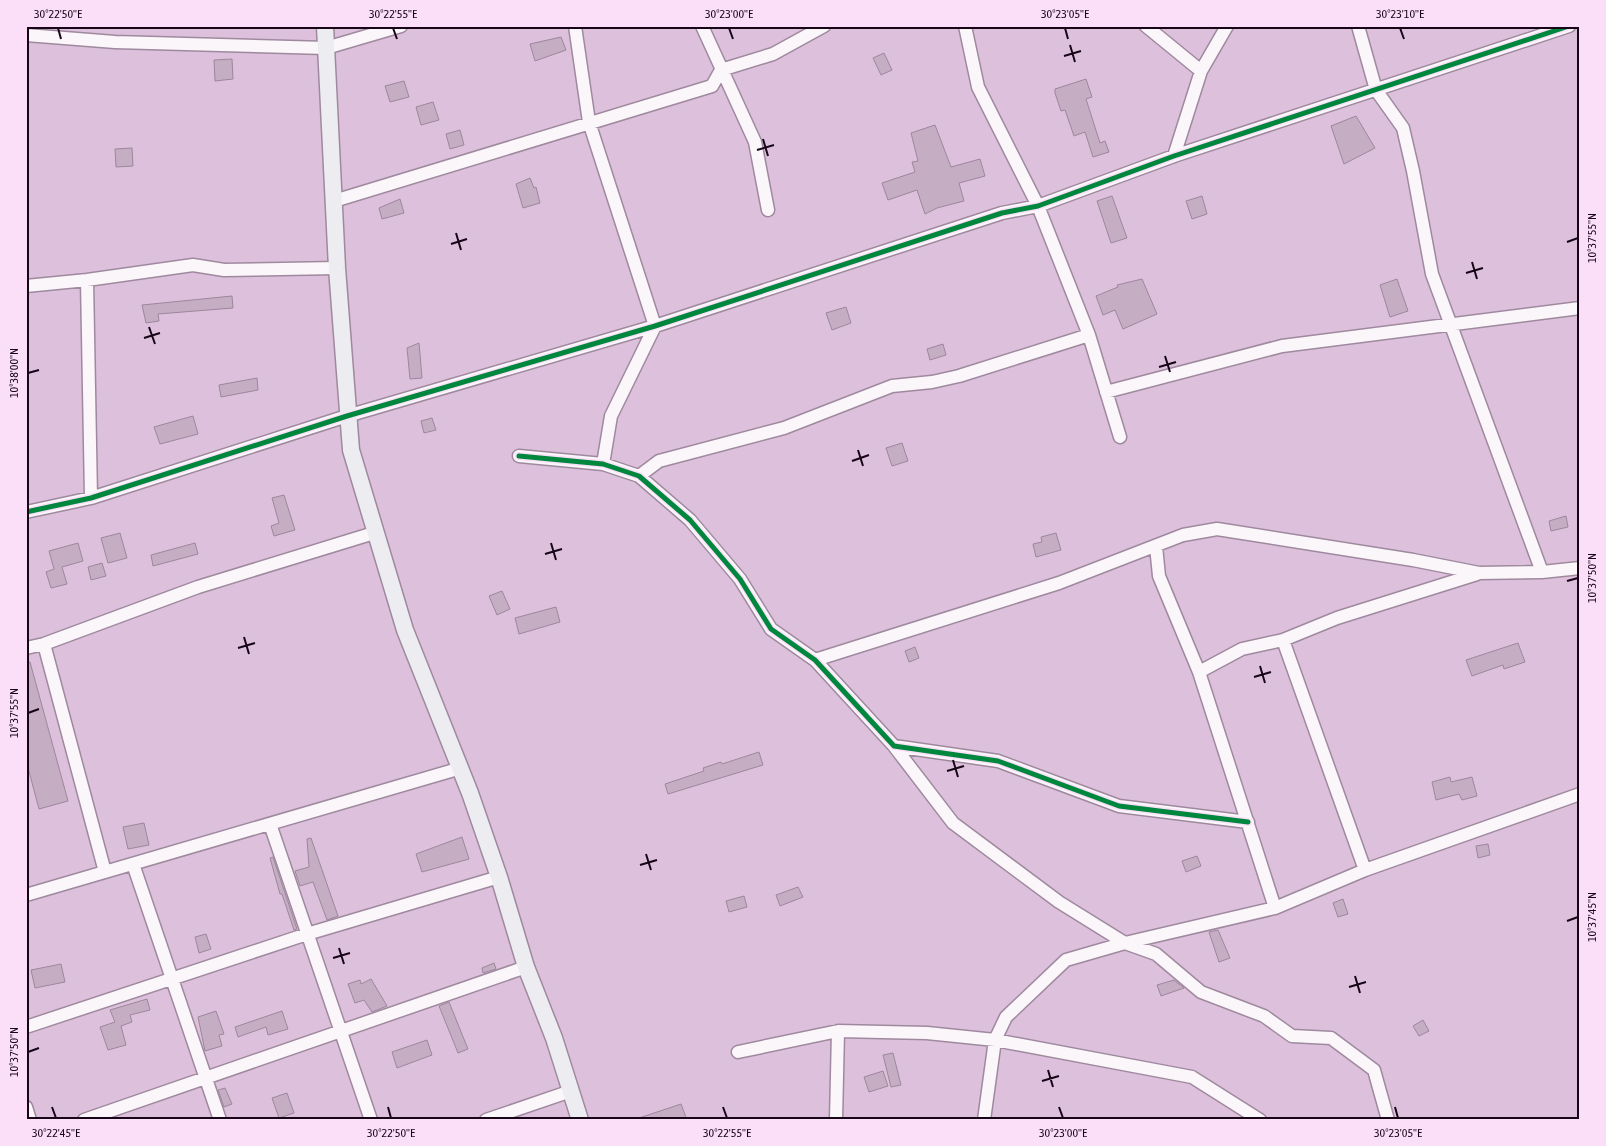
<svg xmlns="http://www.w3.org/2000/svg" width="1606" height="1146" font-family="'Asap Condensed',sans-serif">
<style>
.building{fill:#c5aec4;stroke:#9d879c}
.lines{fill:none;stroke-linecap:round;stroke-linejoin:round}
.street-casing{stroke:#9f899e;stroke-width:15}
.secondary-casing{stroke:#9f899e;stroke-width:19}
.street{stroke:#faf6fa;stroke-width:12}
.secondary{stroke:#ececf1;stroke-width:16}
.cycleway-casing{stroke:#fbdff9;stroke-width:8}
.cycleway{stroke:#00873e;stroke-width:5}
.ticks{fill:none;stroke:#170617;stroke-width:2}
.neatline{fill:none;stroke:#170617;stroke-width:2}
.ticks-label{font-size:12px;text-anchor:middle;fill:#170617}
</style>
<rect width="100%" height="100%" fill="#ddc1dc"/>
<path class="building" d="M561,37L566,50L535,61L530,44Z
M884,53L892,70L881,75L873,58Z
M232,59L233,79L215,81L214,60Z
M1086,79L1092,97L1086,99L1100,143L1105,141L1109,152L1093,157L1085,132L1074,136L1065,110L1061,111L1055,93V89Z
M404,81L409,97L390,102L385,86Z
M433,102L439,120L421,125L416,107Z
M1356,116L1375,148L1344,164L1331,126Z
M935,125L951,167L980,159L985,176L959,183L964,201L937,208L925,214L917,190L888,200L882,183L915,172L912,162L918,161L911,133Z
M460,130L464,145L450,149L446,134Z
M132,148L133,166L116,167L115,149Z
M530,178L534,188L536,187L540,203L523,208L516,184Z
M1112,196L1127,238L1111,243L1097,201Z
M1202,196L1207,214L1192,219L1186,201Z
M400,199L404,213L382,219L379,208Z
M1142,279L1157,314L1123,329L1115,310L1103,315L1096,296L1118,287L1117,285Z
M1397,279L1408,311L1390,317L1380,285Z
M232,296L233,308L158,314L159,321L146,323L142,305Z
M846,307L851,323L832,330L826,313Z
M419,343L422,378L410,379L407,348Z
M943,344L946,355L930,360L927,349Z
M257,378L258,390L221,397L219,385Z
M193,416L198,434L160,444L154,427Z
M432,418L436,430L424,433L421,421Z
M902,443L908,461L892,466L886,448Z
M284,495L295,530L274,536L271,526L279,523L272,498Z
M1566,516L1568,527L1551,531L1549,521Z
M120,533L127,558L108,563L101,538Z
M1056,533L1061,550L1036,557L1033,544L1042,542L1041,537Z
M78,543L83,561L62,567L67,584L51,588L46,572L54,569L49,551Z
M195,543L198,554L153,566L151,555Z
M102,563L106,576L91,580L88,567Z
M502,591L510,609L497,615L489,596Z
M556,607L560,622L519,634L515,618Z
M1518,643L1525,662L1504,669L1503,665L1472,676L1466,660Z
M915,647L919,658L909,662L905,651Z
M30,662L68,801L39,809L26,760V663Z
M759,752L763,765L668,794L665,784L704,771L703,768L721,762L722,764Z
M1450,777L1451,782L1472,777L1477,796L1462,800L1459,794L1436,800L1432,782Z
M144,823L149,845L128,849L123,827Z
M462,837L469,859L422,872L416,854Z
M311,838L338,916L327,920L313,882L300,886L295,871L309,867L307,839Z
M1488,844L1490,855L1478,858L1476,846Z
M1197,856L1201,866L1186,872L1182,861Z
M273,857L297,929L294,930L282,894H280L270,858Z
M798,887L803,897L780,906L776,895Z
M744,896L747,907L729,912L726,901Z
M1343,899L1348,914L1338,917L1333,903Z
M1218,930L1230,958L1219,962L1209,932Z
M206,934L211,949L199,953L195,937Z
M494,963L496,969L483,973L482,968Z
M61,964L65,982L35,988L31,970Z
M371,979L387,1006L372,1012L364,1000L355,1003L348,984L360,980L361,984Z
M1174,980L1184,988L1161,996L1157,985Z
M147,999L150,1010L130,1015L132,1022L121,1026L126,1045L108,1050L100,1027L115,1022L110,1010Z
M449,1002L468,1049L458,1053L439,1006Z
M216,1011L224,1034L219,1035L222,1046L205,1051L198,1017Z
M282,1011L288,1029L268,1035L266,1027L238,1037L235,1027Z
M1423,1020L1429,1031L1419,1036L1413,1026Z
M427,1040L432,1055L397,1068L392,1052Z
M893,1053L901,1085L891,1087L883,1055Z
M883,1071L888,1086L869,1092L864,1077Z
M225,1088L232,1104L224,1107L218,1090Z
M287,1093L294,1113L279,1118L272,1098Z
M681,1104L687,1120H639V1118Z"/>
<g class="lines">
<g class="street-casing">
<path id="street" d="M575,26L589,122L655,326L611,416L603,464
M702,26L755,142L768,210
M965,26L978,87L1038,206L1089,335L1120,437
M1146,26L1201,71
M1358,26L1376,90L1403,128L1413,171L1432,274L1542,572
M26,35L115,42L326,48L401,26
M1174,156L1201,71L1227,26
M334,201L712,86L721,70L773,54L824,26
M87,280L91,498
M26,286L87,280L193,265L224,270L337,268
M1106,392L1282,346L1580,308
M519,456L603,464L639,476L690,520L740,579L771,629L815,660L894,746L998,761L1119,806L1248,822
M639,476L659,461L784,428L892,386L932,382L959,376L1089,335
M26,512L91,498L347,416L655,326L1002,213L1038,206L1174,156L1569,26
M1156,546L1159,576L1199,672L1275,908
M1283,640L1365,870
M44,644L105,872
M26,648L44,644L198,587L374,533
M815,660L1059,583L1183,535L1217,529L1413,560L1479,573L1542,572L1580,568
M1199,672L1242,649L1283,640L1337,618L1477,574
M894,746L953,823L1059,902L1125,943L1156,954L1201,992L1264,1016L1292,1036L1331,1038L1374,1070L1388,1120
M270,824L371,1120
M133,864L220,1120
M26,895L461,768
M26,1027L307,934L499,877
M738,1052L838,1031L927,1033L995,1040L1192,1077L1260,1120
M26,1107L30,1120
M84,1120L526,967
M486,1120L571,1091
M836,1120L838,1031
M984,1120L995,1040L1006,1017L1066,960L1125,943L1275,908L1365,870L1580,794"/>
</g>
<g class="secondary-casing">
<path id="secondary" d="M325,26L337,268L351,450L405,630L470,793L499,877L526,967L554,1038L580,1120"/>
</g>
<use href="#street" class="street"/>
<use href="#secondary" class="secondary"/>
<g class="cycleway-casing">
<path id="cycleway" d="M519,456L603,464L639,476L690,520L740,579L771,629L815,660L894,746L998,761L1119,806L1248,822
M26,512L91,498L347,416L655,326L1002,213L1038,206L1174,156L1569,26"/>
</g>
<use href="#cycleway" class="cycleway"/>
</g>
<path class="ticks" d="M58,28L61,39M393,28L397,39M729,28L733,39M1065,28L1068,39M1400,28L1404,39M1070,45L1075,62M1064,56L1081,51M763,139L768,156M757,150L774,145M456,233L461,250M1567,242L1578,238M451,244L467,239M1472,262L1477,279M1466,273L1483,268M149,327L155,344M144,338L160,333M1165,356L1170,372M1159,367L1176,362M28,373L39,370M858,450L863,466M852,461L869,455M551,543L556,560M545,554L562,549M1567,581L1578,578M244,637L249,654M238,648L255,643M1260,666L1265,683M1254,677L1271,672M28,713L39,709M953,760L958,777M947,771L964,766M646,854L651,870M640,865L657,860M1567,921L1578,917M339,948L344,964M333,958L350,953M1355,976L1360,993M1349,987L1366,982M28,1052L39,1048M1048,1070L1053,1087M1042,1081L1059,1076M52,1107L56,1118M388,1107L391,1118M723,1107L727,1118M1059,1107L1063,1118M1395,1107L1398,1118"/>
<rect width="1606" height="1146" fill="none" stroke="#fbdff9" stroke-width="55"/>
<rect x="28" y="28" width="1550" height="1090" class="neatline"/>
<g class="ticks-label">
<text x="58" y="18">30°22'50"E</text>
<text x="393" y="18">30°22'55"E</text>
<text x="729" y="18">30°23'00"E</text>
<text x="1065" y="18">30°23'05"E</text>
<text x="1400" y="18">30°23'10"E</text>
<text transform="translate(1592 238) rotate(-90)" y="4">10°37'55"N</text>
<text transform="translate(14 373) rotate(-90)" y="4">10°38'00"N</text>
<text transform="translate(1592 578) rotate(-90)" y="4">10°37'50"N</text>
<text transform="translate(14 713) rotate(-90)" y="4">10°37'55"N</text>
<text transform="translate(1592 917) rotate(-90)" y="4">10°37'45"N</text>
<text transform="translate(14 1052) rotate(-90)" y="4">10°37'50"N</text>
<text x="56" y="1137">30°22'45"E</text>
<text x="391" y="1137">30°22'50"E</text>
<text x="727" y="1137">30°22'55"E</text>
<text x="1063" y="1137">30°23'00"E</text>
<text x="1398" y="1137">30°23'05"E</text>
</g>
</svg>
